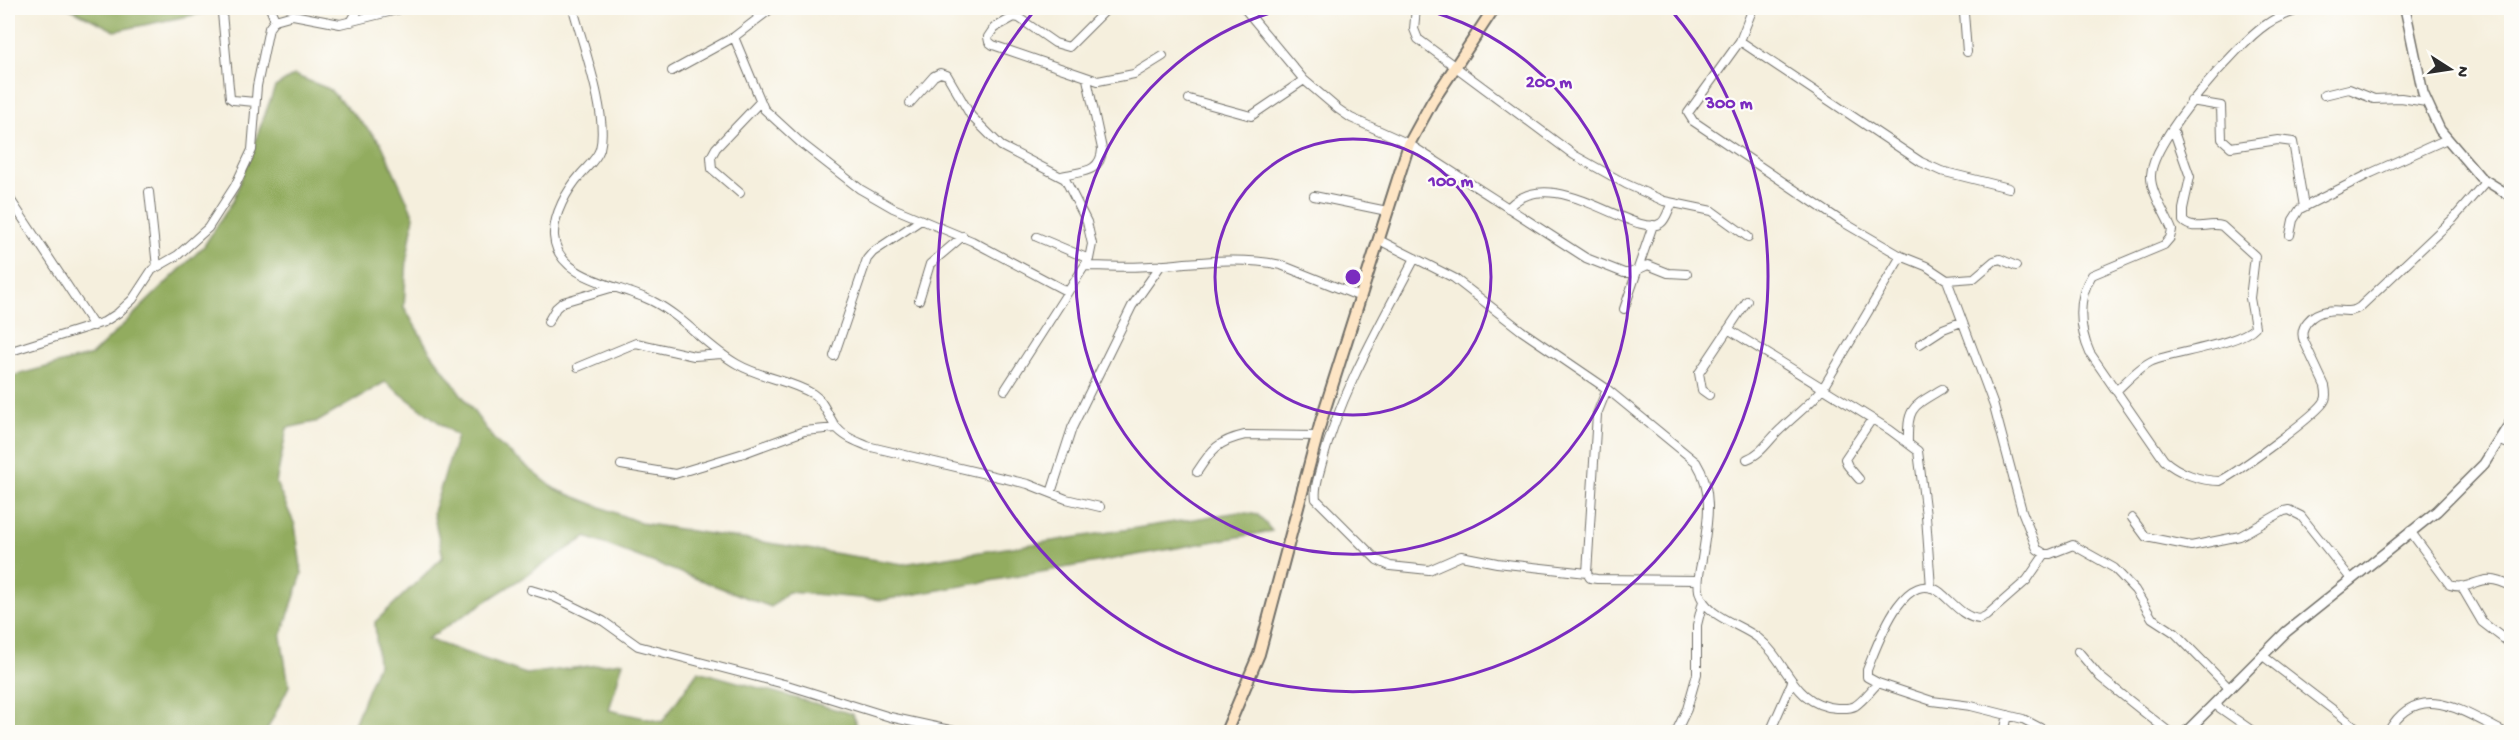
<svg xmlns="http://www.w3.org/2000/svg" width="2519" height="740" font-family="'Gochi Hand',sans-serif">
<style>
.forest{fill:#92ac5f;stroke:#5e6c45;stroke-width:1.5}
.lines{fill:none;stroke-linecap:round;stroke-linejoin:round}
.minor-casing{stroke:#727069;stroke-width:10}
.tertiary-casing{stroke:#727069;stroke-width:12}
.secondary-casing{stroke:#727069;stroke-width:14}
.minor{stroke:#fff;stroke-width:8}
.tertiary{stroke:#fff;stroke-width:9}
.secondary{stroke:#fde5c5;stroke-width:10}
.ring{fill:none;stroke:#7b2cbf;stroke-width:3}
.centre{fill:#7b2cbf;stroke:#fdfcf7;stroke-width:3}
.ring-label{font-size:18px;text-anchor:middle;font-weight:bold;fill:#7b2cbf;stroke:#fdfcf7;stroke-width:4.5;stroke-linejoin:round;paint-order:stroke}
</style>
<rect width="100%" height="100%" fill="#fdfcf7"/>
<filter id="ink" filterUnits="userSpaceOnUse"><feTurbulence type="fractalNoise" baseFrequency=".0167" numOctaves="2"/><feDisplacementMap in="SourceGraphic" scale="12" xChannelSelector="R" yChannelSelector="G"/><feConvolveMatrix kernelMatrix="1 2 1 2 8 2 1 2 1" color-interpolation-filters="sRGB"/></filter>
<filter id="wash" filterUnits="userSpaceOnUse"><feTurbulence type="fractalNoise" baseFrequency=".008" numOctaves="4" result="noise"/><feDisplacementMap in="SourceGraphic" scale="24" xChannelSelector="R" yChannelSelector="G"/><feGaussianBlur stdDeviation="1.35" result="paint"/><feColorMatrix in="noise" values="0 0 0 0 0 0 0 0 0 0 0 0 0 0 0 0 0 1.4 0 .05"/><feComposite in="paint" operator="in"/></filter>
<g filter="url(#wash)">
<rect width="100%" height="100%" fill="#f5efdd"/>
<path class="forest" d="M69,8H227L115,31Z
M294,75L329,89L381,143L414,216L407,258L404,307L429,350L495,441L555,489L641,523L903,564L1239,512L1258,515L1272,531L883,600L788,592L771,607L586,537L427,639L526,674L623,662L609,710L662,722L698,671L853,714L858,732H351L378,664L375,622L443,557L433,512L457,436L385,382L319,421L287,428L276,483L295,525L302,574L281,637L289,686L266,732H8V377L92,355L204,246L233,201L275,87Z"/>
</g>
<g filter="url(#ink)">
<g class="lines">
<g class="minor-casing">
<path id="minor" d="M270,8L275,20
M573,8C582,43 609,115 600,149C597,159 587,167 581,174C567,190 553,215 554,236C557,281 623,285 654,302C685,318 707,347 737,364C761,378 790,380 813,394C824,401 828,417 836,427C844,437 856,441 867,446L1028,484L1066,499L1100,507
M752,8L759,17
M1108,8L1069,47L1055,43L1019,18L1014,17L994,28L988,37L989,42L993,45L1098,81L1134,74L1163,56
M1244,8L1304,80L1338,109L1351,118L1409,144L1586,258L1624,273H1630L1648,265L1668,273L1687,274
M1416,8L1414,29L1418,39L1574,155L1626,184L1664,201L1712,211L1748,237
M1961,8L1964,13L1967,52
M2305,8C2292,12 2278,16 2267,24C2237,44 2153,139 2151,175C2150,192 2166,214 2172,230L2170,238L2164,245L2092,275C2077,297 2079,329 2090,353L2164,460C2178,473 2201,481 2220,481C2236,473 2320,413 2325,400C2327,396 2326,391 2325,386L2304,341C2298,327 2312,313 2327,311C2339,308 2349,315 2360,307L2454,218L2486,181
M222,13L230,98L233,100L255,102
M351,22L359,8
M734,37L764,109L801,143L860,189L893,208L972,241L1068,292
M1740,41L1753,8
M672,71L734,37L772,8
M2324,95L2349,89L2374,99L2401,98L2426,102
M1189,99L1251,116L1304,80
M2191,101L2221,106L2222,139L2231,147L2278,140L2293,142L2304,207
M910,103L934,76L940,73L947,75L971,116L1001,146L1065,179L1087,222L1092,244L1089,259L1005,390
M1062,176C1082,171 1101,173 1102,149L1087,79
M2009,188L1941,171L1921,162L1740,41L1688,113L1693,121L1841,221L1901,256L1926,266L1947,280L1974,278L1994,261L2000,259L2016,266
M149,192L157,267
M740,193L712,169L711,157L716,148L760,102
M8,196L94,326
M1314,196L1387,211
M1508,208C1552,159 1636,241 1661,223C1666,220 1669,208 1672,203
M2290,235L2293,220L2300,209L2371,173L2447,139
M1037,237L1089,259
M1379,240L1454,278L1522,331L1607,389L1696,462C1715,492 1707,526 1702,559C1700,569 1697,580 1699,591C1704,616 1740,624 1758,638C1788,661 1792,705 1837,708C1843,708 1849,709 1855,706C1863,701 1871,690 1878,683
M1415,258C1381,324 1341,391 1322,463C1319,475 1314,487 1316,499L1377,560L1390,566L1429,570L1461,556L1497,563L1587,573
M1085,266C1107,266 1129,268 1151,266C1194,263 1238,256 1281,265L1361,297
M1947,280L1994,406L2022,511L2037,549L2045,554H2050L2073,545L2114,568L2135,590L2152,618L2175,633L2230,689
M919,300L930,264L963,236
M1624,309L1653,225
M548,322L556,308L563,302L614,287
M1728,329L1890,430L1918,451L1926,516L1931,588
M1920,344L1943,329L1961,322
M8,352L104,322L118,313L133,299L152,270L178,255L208,228L235,186L252,150L257,86L269,28L275,20L293,15L340,24L405,8
M834,356L867,259L873,252L921,220
M578,367L636,343L694,356L722,354
M1607,389L1597,414L1587,573L1590,578L1597,579L1698,580
M2116,391C2127,381 2139,367 2152,361C2176,352 2240,344 2255,327L2250,298L2255,256L2222,226C2209,222 2193,232 2183,221V209L2190,177L2173,129
M1709,395L1702,390L1699,373L1747,301
M2499,441L2512,445
M1908,443C1907,407 1912,407 1942,389
M1747,459C1762,454 1770,438 1782,428C1796,414 1811,404 1823,388L1901,256
M621,465L675,474L744,453L804,431L836,428
M1197,472C1212,449 1218,441 1245,435L1317,436
M1859,479L1848,466L1845,459L1872,419
M1051,493L1072,428L1132,306L1161,265
M2132,518L2146,537L2191,546L2240,536L2284,511L2289,510L2301,516L2351,579
M2410,531L2450,585C2475,593 2479,568 2512,587
M2045,554L2027,580L1986,616L1979,619C1963,617 1953,603 1941,593C1904,564 1877,646 1867,670V677L1878,683L1932,701L1971,706L2023,719L2048,732
M2461,586L2482,622L2512,645
M531,590L554,597L603,621L638,646L784,684L890,717L959,732
M2078,651L2100,677L2169,732
M2263,656L2362,732
M2214,704L2254,732
M1676,732L1687,709L1697,674V625L1703,601
M1770,732L1792,682
M2004,732L2008,715
M2388,732C2418,679 2462,711 2502,731"/>
</g>
<g class="tertiary-casing">
<path id="tertiary" d="M2405,8L2423,93L2440,130L2480,177L2512,197
M2186,732L2286,632L2437,511L2484,464L2512,420"/>
</g>
<g class="secondary-casing">
<path id="secondary" d="M1226,732L1259,654L1321,421L1409,144L1432,102L1494,8"/>
</g>
<use href="#minor" class="minor"/>
<use href="#tertiary" class="tertiary"/>
<use href="#secondary" class="secondary"/>
</g>
</g>
<g class="ring">
<circle cx="1353" cy="277" r="138"/>
<path d="M1418 8A277 277 0 1 1 1288 8"/>
<path d="M1671 10A415 415 0 1 1 1035 10"/>
</g>
<circle cx="1353" cy="277" r="9" class="centre"/>
<g class="ring-label">
<text x="1549" y="87">200 m</text>
<text x="1729" y="108">300 m</text>
<text x="1451" y="186">100 m</text>
</g>
<rect width="2519" height="740" fill="none" stroke="#fdfcf7" stroke-width="30"/>
<g transform="translate(2450 69) rotate(102)" stroke="#fdfcf7" stroke-width="4.5" paint-order="stroke">
<path d="M0-4.5L10 22L0 15L-10 22Z" fill="#2b2b2b"/>
<text y="-9" font-size="16" font-weight="bold" text-anchor="middle" fill="#2b2b2b">N</text>
</g>
</svg>
